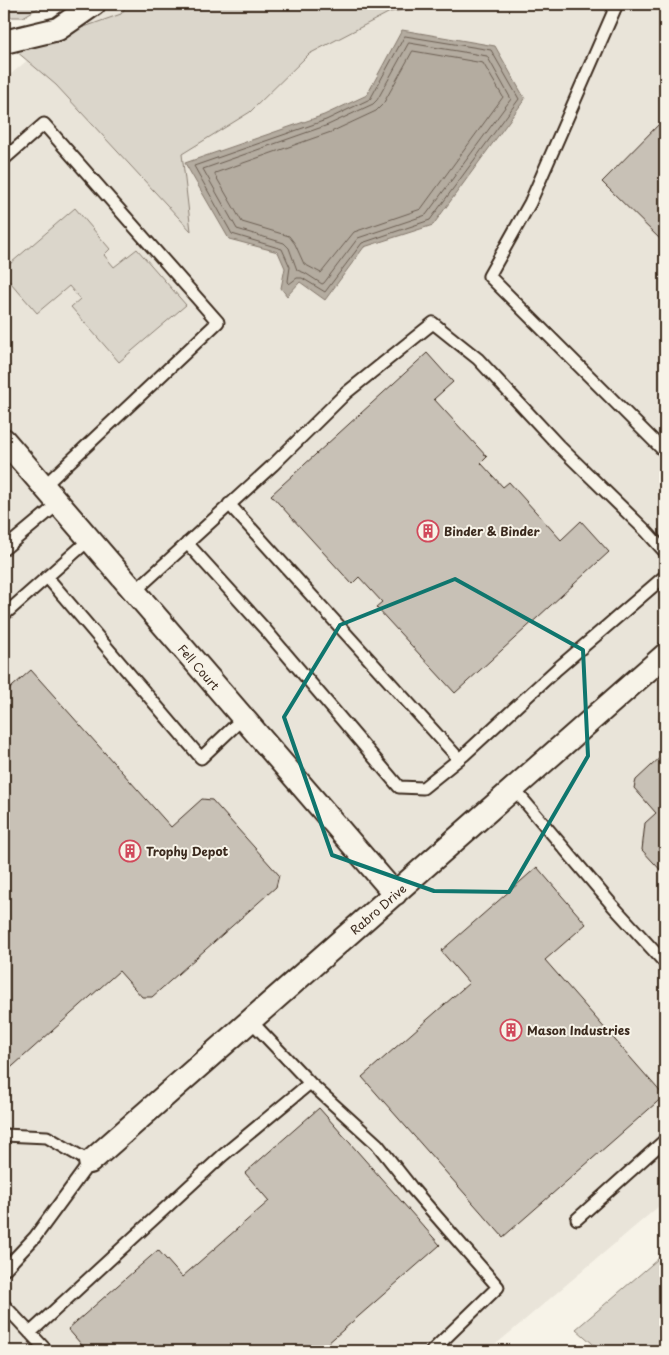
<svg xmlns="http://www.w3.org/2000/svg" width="669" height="1355" font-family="'Playpen Sans',sans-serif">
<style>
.built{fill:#e9e4d9}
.green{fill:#dbd6cb;stroke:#8b8074}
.water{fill:#b4aca0;stroke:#84786c}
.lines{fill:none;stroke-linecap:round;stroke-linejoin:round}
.shore{stroke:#6b5e52;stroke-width:1}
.building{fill:#c8c1b6;stroke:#3b2a1e}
.lane-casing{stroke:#3b2a1e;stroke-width:15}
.street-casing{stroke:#3b2a1e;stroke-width:26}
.lane{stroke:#f7f3e8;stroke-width:11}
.street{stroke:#f7f3e8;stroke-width:22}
.marked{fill:none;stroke:#0f766e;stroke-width:4;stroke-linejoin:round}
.labels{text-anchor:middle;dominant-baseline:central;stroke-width:4;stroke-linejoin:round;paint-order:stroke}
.poi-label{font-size:12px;font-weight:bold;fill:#3b2a1e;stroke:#f7f3e8;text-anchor:start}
.street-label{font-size:12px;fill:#3b2a1e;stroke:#f7f3e8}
</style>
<rect width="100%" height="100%" fill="#f7f3e8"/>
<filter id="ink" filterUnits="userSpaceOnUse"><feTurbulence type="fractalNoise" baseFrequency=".02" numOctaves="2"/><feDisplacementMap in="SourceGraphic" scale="10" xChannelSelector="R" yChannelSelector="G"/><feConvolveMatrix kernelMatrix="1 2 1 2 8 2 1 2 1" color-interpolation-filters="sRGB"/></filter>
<g filter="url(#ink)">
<path class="built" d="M94,4H665V1201L488,1351H4V80Z"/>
<path class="green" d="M4,4H45L23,17H4Z
M128,4H451L390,12L309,54L250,112L182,154L191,231L56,85L16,51L121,14Z
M75,208L110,249L104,255L114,267L137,249L186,305L119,362L71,307L80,299L69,286L37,313L4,275V269Z
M665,1253V1351H601L576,1329Z"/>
<path class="water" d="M402,30L495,46L525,99L433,225L364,247L325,300L300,282L287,296L281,288L285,268L278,252L229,239L185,163L324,115L367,95Z"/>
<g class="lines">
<path class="shore" d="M405,36L491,50L519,99L430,220L362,243L325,292L302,278H297L289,284L288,281L290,267L282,249L232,234L194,166L326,120L370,99Z
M409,43L487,56L511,99L426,215L358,238L324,283L322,284L305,273L297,270L289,248L284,243L237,229L203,169L328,125L373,104L377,100Z
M413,51L483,63L503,97L421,209L354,232L321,273L304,264L295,244L289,236L242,222L215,175V173L331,132L376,111L383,104Z"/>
</g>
<path class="building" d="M665,118V244L602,182Z
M427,353L453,382L434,399L487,457L481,463L503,487L509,482L561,540L581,521L609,552L455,693L376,607L382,602L359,577L352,584L271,495Z
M31,670L171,827L202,799L212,800L279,875L276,887L152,997H142L119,971L4,1074V694Z
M665,753V875L642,850L645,823L656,813L634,788L636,780Z
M537,867L586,924L545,960L664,1096L503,1237L362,1077L469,983L441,951Z
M319,1108L440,1245L319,1351H87L68,1329L158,1250L182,1277L269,1201L245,1173Z"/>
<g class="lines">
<g class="lane-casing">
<path id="lane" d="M617,4L530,203L489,276L665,452
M4,159L44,124L218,322L44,486
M229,504L459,759
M187,543L264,628L399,787L423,788L464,755L557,669L665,576
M4,549L59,503
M47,577L201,758L243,718
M134,592L273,465L346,393L433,323L478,359L559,446L646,531L665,552
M4,615L90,539
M514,789L613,906L665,963
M251,1021L310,1083L377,1144L411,1187L498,1287L432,1351
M4,1135L47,1137L90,1162L35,1237L4,1270
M577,1219L665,1140
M4,1305L47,1351
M30,1333L222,1156L310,1083"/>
</g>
<g class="street-casing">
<path id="street" d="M4,42L58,29L94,4
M4,440L395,894
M90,1162L665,655"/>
</g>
<use href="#lane" class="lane"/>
<use href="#street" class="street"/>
</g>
</g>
<path class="marked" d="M455,579L583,650L588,756L509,892L434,891L332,855L284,717L340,625Z"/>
<defs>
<g id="building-ring" transform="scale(1.125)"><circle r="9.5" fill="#f7f3e8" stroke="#d1495b" stroke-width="1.5"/><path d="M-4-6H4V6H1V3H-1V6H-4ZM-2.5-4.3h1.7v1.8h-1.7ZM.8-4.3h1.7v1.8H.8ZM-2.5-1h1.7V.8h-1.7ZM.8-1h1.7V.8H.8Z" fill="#d1495b"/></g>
</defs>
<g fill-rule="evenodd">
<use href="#building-ring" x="428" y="531"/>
<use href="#building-ring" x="130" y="851"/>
<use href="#building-ring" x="511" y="1030"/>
</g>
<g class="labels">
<g class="poi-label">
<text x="444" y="531">Binder &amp; Binder</text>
<text x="146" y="851">Trophy Depot</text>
<text x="527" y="1030">Mason Industries</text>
</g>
<g class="street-label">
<text transform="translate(199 667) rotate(49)">Fell Court</text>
<text transform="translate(378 909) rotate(-41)">Rabro Drive</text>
</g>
</g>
<rect width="669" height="1355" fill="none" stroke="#f7f3e8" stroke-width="20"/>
<rect x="10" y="10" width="649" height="1335" fill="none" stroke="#3b2a1e" stroke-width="2" filter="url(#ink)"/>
</svg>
